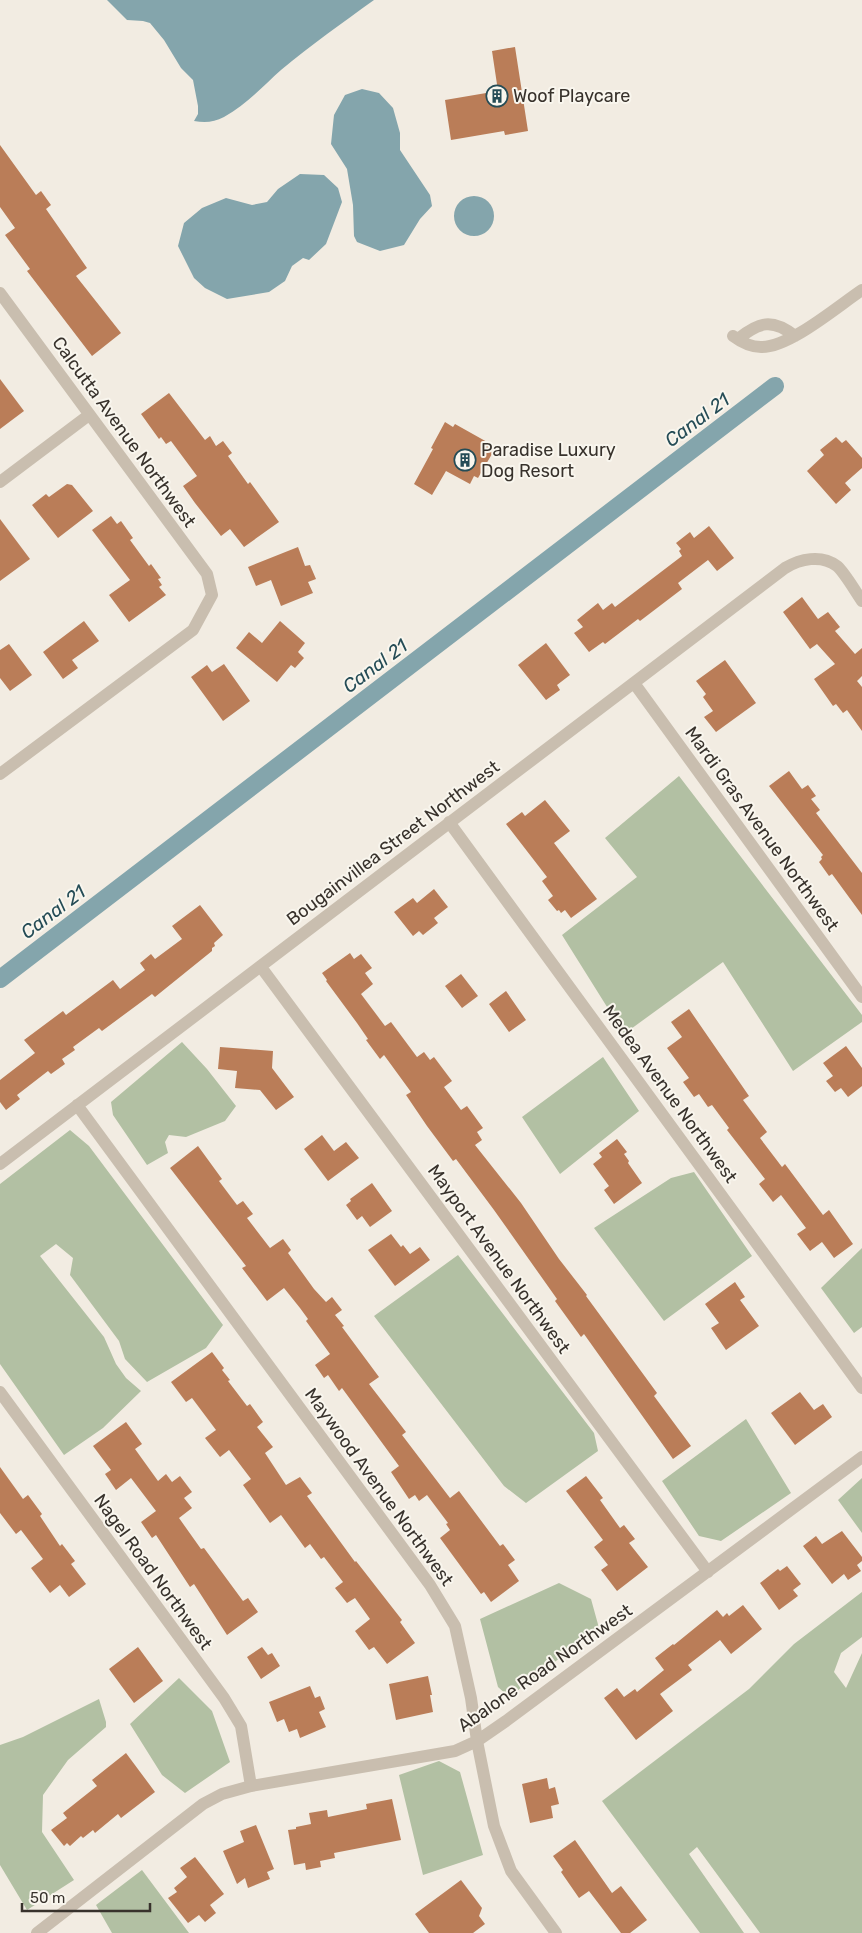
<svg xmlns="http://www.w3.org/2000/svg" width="862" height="1933" font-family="Rubik,sans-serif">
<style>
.green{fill:#b2c0a3}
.water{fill:#84a5ac}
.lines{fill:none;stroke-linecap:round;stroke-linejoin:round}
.canal{stroke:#84a5ac;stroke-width:18}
.building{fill:#ba7d58}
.minor{stroke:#c9beaf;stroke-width:12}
.labels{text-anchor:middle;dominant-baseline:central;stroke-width:4;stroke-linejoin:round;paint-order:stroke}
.poi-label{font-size:18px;fill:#38322c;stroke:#f9f6ee;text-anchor:start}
.street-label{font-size:18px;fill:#38322c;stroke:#f9f6ee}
.water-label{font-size:19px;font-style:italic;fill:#254c56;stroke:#f9f6ee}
</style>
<rect width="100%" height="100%" fill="#f2ece2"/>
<path class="green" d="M679,776L862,1015V1022L793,1071L723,962L624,1034L562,935L637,877L605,838Z
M182,1042L207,1069L236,1106L225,1121L186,1137L169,1135L165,1142L168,1153L147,1165L113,1115L111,1102Z
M603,1057L639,1111L560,1174L522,1117Z
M70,1130L89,1146L223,1325L206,1348L147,1382L125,1359L119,1341L70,1275L73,1258L56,1244L40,1256L104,1337L116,1364L126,1378L141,1391L103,1428L64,1455L0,1364V1184Z
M694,1172L752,1256L664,1321L594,1228L671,1178Z
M862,1248V1327L854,1333L821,1288Z
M458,1255L594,1433L598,1451L526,1503L504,1486L374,1316Z
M746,1419L791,1493L721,1541L699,1536L662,1481Z
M862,1478V1533L838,1500Z
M559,1583L591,1599L599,1628L509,1697L498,1687L480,1619Z
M862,1592V1637L841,1653L834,1672L846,1688L862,1653V1933H760L697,1847L689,1854L744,1933H700L602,1801L749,1689L794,1644Z
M179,1678L212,1711L230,1762L185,1793L162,1775L130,1724Z
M99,1699L106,1722V1727L68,1760L43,1795L42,1832L74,1880L27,1910L0,1865V1745L23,1737Z
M439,1761L460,1772L483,1855L423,1875L399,1775Z
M142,1870L189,1933H190H112L96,1905Z"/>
<path class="water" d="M107,0H374C342,23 311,45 281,70C263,86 246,105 224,117C214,122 206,123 194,121L198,114V106L193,80L181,68L164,40L150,23L143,21L127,20Z
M362,89L379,93L393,108L400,133V150L430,195L432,206L420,219L404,245L380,251L357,242L354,236L353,205L347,169L331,144L334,115L345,95Z
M300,174L324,175L338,188L342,202L326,244L309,260L303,258L292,266L285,281L269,292L227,299L205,288L194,278L178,246L184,223L202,208L226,198L252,205L267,202L278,189Z
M454 216a20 20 0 1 1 40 0a20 20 0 1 1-40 0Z"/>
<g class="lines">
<path class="canal" d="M0,979L775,386"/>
</g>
<path class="building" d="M515,47L528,131L505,135L504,131L451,140L445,100L498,91L492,51Z
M0,145L36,195L41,191L51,205L46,209L87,268L76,276L121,333L92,356L27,271L30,269L5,235L15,228L0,207Z
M0,379L24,411L0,429Z
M169,393L205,440L210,436L216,446L223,441L232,453L228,456L248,484L250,482L279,522L244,547L230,529L221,536L195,503L183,486L197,476L171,441L166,444L161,437L159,439L141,414Z
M445,422L453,427L455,424L496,447L478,478L474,476L470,484L446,471L432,495L414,484L433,449L431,448Z
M836,437L842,443L846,440L862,458V468L845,483L851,490L836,504L807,471L824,455L820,450Z
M67,484L72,485L93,511L58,538L32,505L46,494L49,497Z
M111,516L117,524L121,521L133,538L130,540L149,566L151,564L161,578L158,579L162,585L159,587L166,595L129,622L109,595L130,580L92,530Z
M0,519L30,559L0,581Z
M709,526L734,558L717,571L708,560L678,583L682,589L640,621L638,619L605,644L603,642L589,652L574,633L583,627L577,620L598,603L603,610L612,603L615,607L682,556L679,551L681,549L676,543L690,532L694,538Z
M298,547L305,566L310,565L316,579L308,582L313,593L281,606L271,580L256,586L248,567Z
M802,597L818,619L828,612L840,627L835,631L855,654L862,648V676L857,681L862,687V731L847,710L843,713L836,704L833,706L814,679L835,664L817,644L810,649L783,612Z
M84,621L99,641L72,660L78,668L63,679L43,652Z
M280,621L305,643L298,652L304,658L295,668L291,665L277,682L236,648L249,632L262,643Z
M546,643L570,675L557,685L560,690L546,700L518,665Z
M9,644L32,675L10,691L0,678V650Z
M725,660L756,703L716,732L704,717L713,711L703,697L706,694L696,681Z
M224,664L250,701L223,721L191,677L207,665L212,672Z
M789,771L802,789L808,785L816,796L811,799L820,810L816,813L862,873V915L832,874L829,876L819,862L822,859L821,857L823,855L769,786Z
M545,800L570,831L554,843L597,899L571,918L565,910L561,913L559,910L557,911L548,900L553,896L542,881L547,877L506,824L522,812L525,816Z
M434,889L448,907L434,918L438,923L423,935L419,931L413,936L394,912L413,898L417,903Z
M200,905L223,935L214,943L215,946L212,948V951L155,997L152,994L102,1031L99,1028L73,1047L75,1050L62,1059L65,1064L51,1074L48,1071L17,1095L20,1099L6,1110L0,1102V1080L35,1053L24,1040L63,1011L66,1015L113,980L120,989L145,970L140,963L151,954L155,959L182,939L172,926Z
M350,953L354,959L361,954L372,968L365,973L373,984L361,994L385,1026L391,1022L417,1057L424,1052L430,1060L434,1057L452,1081L444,1087L461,1110L467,1106L483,1128L477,1132L482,1140L475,1145L521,1203L559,1259L587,1295L586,1296L657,1393L654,1396L691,1446L673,1459L584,1334L581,1337L555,1301L557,1299L494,1210L456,1159L453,1161L427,1126L406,1095L411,1092L384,1055L380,1059L366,1040L368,1039L357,1023L326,981L327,980L322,973Z
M461,974L478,996L462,1008L445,986Z
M506,991L526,1020L509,1032L489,1004Z
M689,1009L749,1096L743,1100L767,1132L760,1138L782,1167L785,1164L823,1215L829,1210L853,1244L834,1258L822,1242L810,1251L797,1234L806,1228L781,1195L773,1202L759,1184L765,1179L727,1130L729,1128L712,1105L708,1107L699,1094L694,1097L683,1082L689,1078L667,1048L682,1037L671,1022Z
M846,1046L862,1068V1086L848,1097L841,1088L835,1092L826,1081L833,1076L823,1063Z
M220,1047L273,1051L272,1068L294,1097L276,1110L260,1090L235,1088L237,1071L218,1069Z
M322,1135L334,1151L346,1142L359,1158L328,1181L304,1149Z
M617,1139L627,1152L624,1154L629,1161L628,1163L642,1183L614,1204L604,1190L609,1186L593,1164L602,1157L599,1153Z
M198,1146L222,1179L219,1181L237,1205L243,1201L253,1214L247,1218L270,1248L283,1239L291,1250L288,1253L314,1289L326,1302L332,1297L342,1310L335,1315L344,1326L342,1327L379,1377L369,1384L406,1432L402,1435L450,1498L459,1491L500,1546L503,1544L515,1560L508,1565L519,1581L491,1602L484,1592L481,1594L440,1538L450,1530L446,1524L448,1523L427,1495L419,1501L415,1495L409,1499L391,1472L399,1466L342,1388L339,1391L328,1375L324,1378L315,1365L330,1354L306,1321L308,1319L300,1308L284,1288L267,1301L242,1268L246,1266L170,1168Z
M372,1183L392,1211L370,1227L362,1216L357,1220L346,1205L351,1201L350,1199Z
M391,1234L401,1247L403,1245L410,1254L420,1247L430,1260L395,1286L368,1250Z
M735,1282L745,1297L740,1300L759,1326L726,1350L711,1328L719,1323L705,1304Z
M212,1352L224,1368L222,1370L230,1380L228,1381L247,1406L250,1404L263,1422L257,1427L273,1447L265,1453L286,1485L300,1477L312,1493L307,1496L355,1562L356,1561L402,1620L400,1622L415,1643L387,1664L374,1647L369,1650L355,1631L370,1619L355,1598L347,1603L335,1588L343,1582L324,1557L321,1559L310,1544L305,1548L281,1515L270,1523L243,1485L251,1479L229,1450L220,1457L205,1438L216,1430L192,1398L186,1402L171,1382Z
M800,1392L814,1410L823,1404L832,1417L795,1445L771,1413Z
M126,1422L142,1444L135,1449L158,1481L166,1474L172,1482L180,1476L192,1492L184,1498L192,1508L179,1518L201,1549L204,1548L243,1601L248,1598L258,1612L227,1635L194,1584L190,1587L156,1535L152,1538L141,1522L156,1511L131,1478L116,1490L105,1474L111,1470L93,1446Z
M0,1467L23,1499L28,1495L42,1514L40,1516L60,1546L62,1544L75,1561L71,1564L86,1584L69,1597L60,1585L50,1593L31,1568L43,1559L21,1530L16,1534L0,1513Z
M586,1476L603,1498L600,1500L620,1528L624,1525L635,1539L629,1543L648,1567L617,1591L601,1570L608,1565L594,1547L603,1540L566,1491Z
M842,1531L862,1557V1561L857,1565L861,1571L848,1580L844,1574L832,1584L803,1546L816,1536L822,1544Z
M787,1566L801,1584L793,1590L798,1596L779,1610L760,1583L778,1569L780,1571Z
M743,1605L762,1629L731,1654L720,1640L688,1665L692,1670L660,1694L673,1711L636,1740L604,1698L617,1688L624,1697L635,1689L637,1692L664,1670L655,1658L673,1644L674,1645L717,1610L723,1617L727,1613L729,1616Z
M138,1647L163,1681L134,1703L109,1669Z
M262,1647L268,1655L272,1653L280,1666L261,1679L247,1657Z
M428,1676L432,1695H430L433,1712L396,1720L389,1684Z
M310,1686L315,1698L320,1696L325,1709L319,1712L326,1727L300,1738L297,1729L289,1732L284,1719L277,1722L269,1702Z
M126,1753L155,1792L121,1818L118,1814L95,1833L93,1830L83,1838L81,1836L70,1846L67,1843L64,1846L51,1830L67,1818L63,1813L97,1786L92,1780Z
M547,1778L549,1789L555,1787L559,1804L551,1806L553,1818L530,1823L522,1784Z
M392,1799L401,1840L334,1853L335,1858L320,1861L321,1867L306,1870L305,1863L294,1865L288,1830L296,1829V1827L311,1824L309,1813L327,1810L328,1817L367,1809L366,1804Z
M256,1825L274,1869L267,1872L270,1879L248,1888L245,1878L237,1884L223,1851L244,1842L240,1831Z
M575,1840L612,1893L621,1886L647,1920L630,1933H621L589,1891L579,1898L561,1872L563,1870L553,1856Z
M195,1857L224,1894L210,1905L216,1913L205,1922L199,1915L188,1923L168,1898L177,1892L174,1888L187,1877L180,1868Z
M461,1880L482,1908L479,1916L485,1924L473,1933H429L415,1914Z"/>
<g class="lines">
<path class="minor" d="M0,293L207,574L212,595L193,630L0,774
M733,336C741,342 751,347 761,347C789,348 838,306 862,290
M738,339C759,322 772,318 795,336
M0,482L89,415
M634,683L862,997
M449,822L862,1388
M261,967L708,1572
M77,1105L430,1585L455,1626L471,1698L477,1741L494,1826L511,1871L556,1933
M0,1164L785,568C800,559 821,554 837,566C845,573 855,591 862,601
M0,1392L224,1698L241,1726L251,1786
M37,1933L203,1804L222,1794L251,1786L455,1751L477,1741L506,1721L862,1457"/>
</g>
<defs>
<g id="building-ring" transform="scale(1.125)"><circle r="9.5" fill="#f9f6ee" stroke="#254c56" stroke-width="1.5"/><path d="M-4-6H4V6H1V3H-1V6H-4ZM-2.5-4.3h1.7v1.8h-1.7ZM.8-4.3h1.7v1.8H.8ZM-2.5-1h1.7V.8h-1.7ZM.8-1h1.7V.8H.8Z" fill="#254c56"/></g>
</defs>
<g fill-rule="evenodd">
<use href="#building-ring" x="497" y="96"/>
<use href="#building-ring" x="465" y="460"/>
</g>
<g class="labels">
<g class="poi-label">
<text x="513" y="96">Woof Playcare</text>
<text x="481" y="450">Paradise Luxury<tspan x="481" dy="21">Dog Resort</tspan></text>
</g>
<g class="street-label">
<text transform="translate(124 432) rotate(54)">Calcutta Avenue Northwest</text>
<text transform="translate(762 829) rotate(54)">Mardi Gras Avenue Northwest</text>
<text transform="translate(393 843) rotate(-37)">Bougainvillea Street Northwest</text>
<text transform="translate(670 1094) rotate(54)">Medea Avenue Northwest</text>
<text transform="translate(499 1259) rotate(54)">Mayport Avenue Northwest</text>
<text transform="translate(379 1487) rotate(54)">Maywood Avenue Northwest</text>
<text transform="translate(153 1572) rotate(54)">Nagel Road Northwest</text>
<text transform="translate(545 1668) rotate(-35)">Abalone Road Northwest</text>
</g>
<g class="water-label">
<text transform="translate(697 420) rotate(-37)">Canal 21</text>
<text transform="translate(375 666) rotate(-37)">Canal 21</text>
<text transform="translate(53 912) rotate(-37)">Canal 21</text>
</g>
</g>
<path d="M22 1903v8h128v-8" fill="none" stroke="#38322c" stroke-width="2.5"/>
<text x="30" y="1903" font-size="15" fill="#38322c" stroke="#f9f6ee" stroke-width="4" paint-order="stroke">50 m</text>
</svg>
